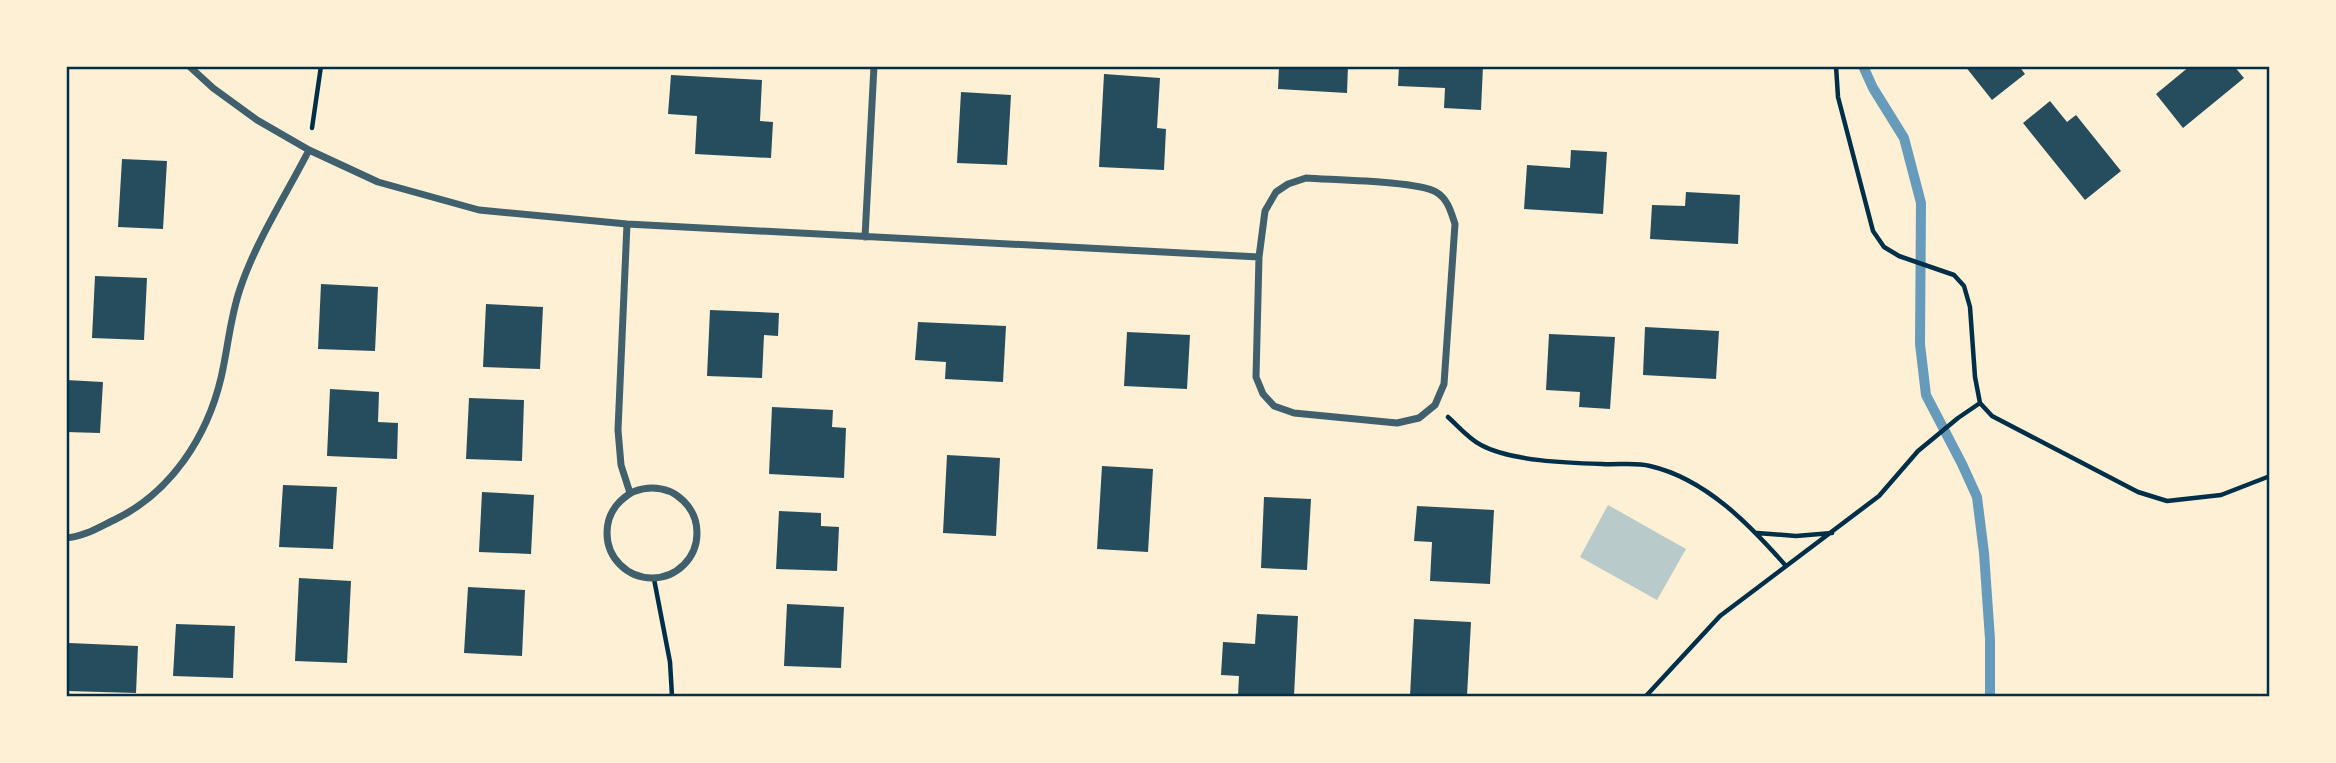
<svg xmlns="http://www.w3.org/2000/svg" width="2336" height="763" font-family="'IBM Plex Serif',serif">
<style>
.green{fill:#b9caca}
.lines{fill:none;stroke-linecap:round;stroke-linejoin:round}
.stream{stroke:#669bbc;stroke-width:10}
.building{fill:#264d5e}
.path{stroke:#003049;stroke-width:4.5}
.minor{stroke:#3f606c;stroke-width:7}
.neatline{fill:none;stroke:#003049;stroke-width:2.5}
</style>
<rect width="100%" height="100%" fill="#fdf0d5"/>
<path class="green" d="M1608,505L1686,549L1657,600L1580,557Z"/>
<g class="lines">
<path class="stream" d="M1863,66L1873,88L1904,138L1921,203L1920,344L1926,395L1962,464L1977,497L1984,553L1990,639V696"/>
</g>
<path class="building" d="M1279,66H1348L1347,93L1278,89Z
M1399,66H1483L1481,110L1444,108L1445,88L1398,86Z
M1965,66H2019L2025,74L1992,100Z
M2190,66H2234L2244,78L2183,128L2156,94Z
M1104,74L1160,78L1157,128L1166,129L1164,170L1099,167Z
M671,75L762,80L760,121L773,122L771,158L695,154L697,116L668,114Z
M961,92L1011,95L1007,165L957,163Z
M2050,101L2067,122L2076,115L2121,171L2085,200L2023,123Z
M1571,150L1607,152L1603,214L1524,209L1527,165L1570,168Z
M122,159L167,161L163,229L118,227Z
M1686,192L1740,195L1738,244L1650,239L1652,205L1685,206Z
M95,276L147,278L144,340L92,338Z
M321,284L378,287L375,351L318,349Z
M486,304L543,307L540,369L483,367Z
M710,310L779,313L778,336L764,335L762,378L707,376Z
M918,322L1006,326L1003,382L945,379L946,362L915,360Z
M1645,327L1719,331L1716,379L1643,375Z
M1127,332L1190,335L1187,389L1124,386Z
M1549,334L1615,337L1610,409L1579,407L1580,392L1546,390Z
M66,380L103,382L100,433L66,432Z
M330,389L379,392L378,422L398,423L397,459L327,456Z
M469,398L524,400L522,461L466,459Z
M772,407L833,410L832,427L846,428L844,478L769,474Z
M947,455L1000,458L996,536L943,533Z
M1102,466L1153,469L1148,552L1097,549Z
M283,485L337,487L333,549L279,547Z
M482,492L534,495L531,554L479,552Z
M1264,497L1311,499L1307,570L1261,568Z
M1417,506L1494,510L1490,584L1430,581L1432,542L1414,541Z
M779,511L821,513V526L839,527L837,571L776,569Z
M299,578L351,581L347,663L295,661Z
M468,587L525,590L522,656L464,653Z
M787,604L844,607L841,668L784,666Z
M1257,614L1298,616L1294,696H1238L1239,676L1221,675L1223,642L1255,644Z
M1414,619L1471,622L1467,696H1410Z
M176,624L235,626L233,678L173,676Z
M69,643L138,646L136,693L67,691Z"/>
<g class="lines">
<path class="path" d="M1836,66L1838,97L1873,231L1884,247L1899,256L1954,275L1964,286L1970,307L1975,377L1980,403L1992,416L2138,492L2167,501L2221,495L2270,476
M312,128L321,66
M1448,417C1458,426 1469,439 1481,445C1510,461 1568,463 1602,464C1618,465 1636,462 1650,466C1706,479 1750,525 1786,566
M1757,533L1796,536L1832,533
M654,579L670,662L672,696
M1646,696L1720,616L1879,496L1918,451L1958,418L1980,403"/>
<path class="minor" d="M189,66L213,88L257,120L309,150L378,182L479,210L627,224L1259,257
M1306,178C1332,180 1417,181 1436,192C1448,199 1451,212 1455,224L1444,384L1435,405L1419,418L1397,423L1294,413L1274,406L1263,394L1256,377L1259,257L1265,211L1276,192L1288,184Z
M627,224L618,430L621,465L630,493
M865,237L874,66
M607 533a45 45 0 1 1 90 0a45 45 0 1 1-90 0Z
M66,538C84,537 101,526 116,519C171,492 207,437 221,378C228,348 230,318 240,289C256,241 286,195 309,150"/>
</g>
<rect width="2336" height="763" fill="none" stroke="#fdf0d5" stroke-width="136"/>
<rect x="68" y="68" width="2200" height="627" class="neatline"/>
</svg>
